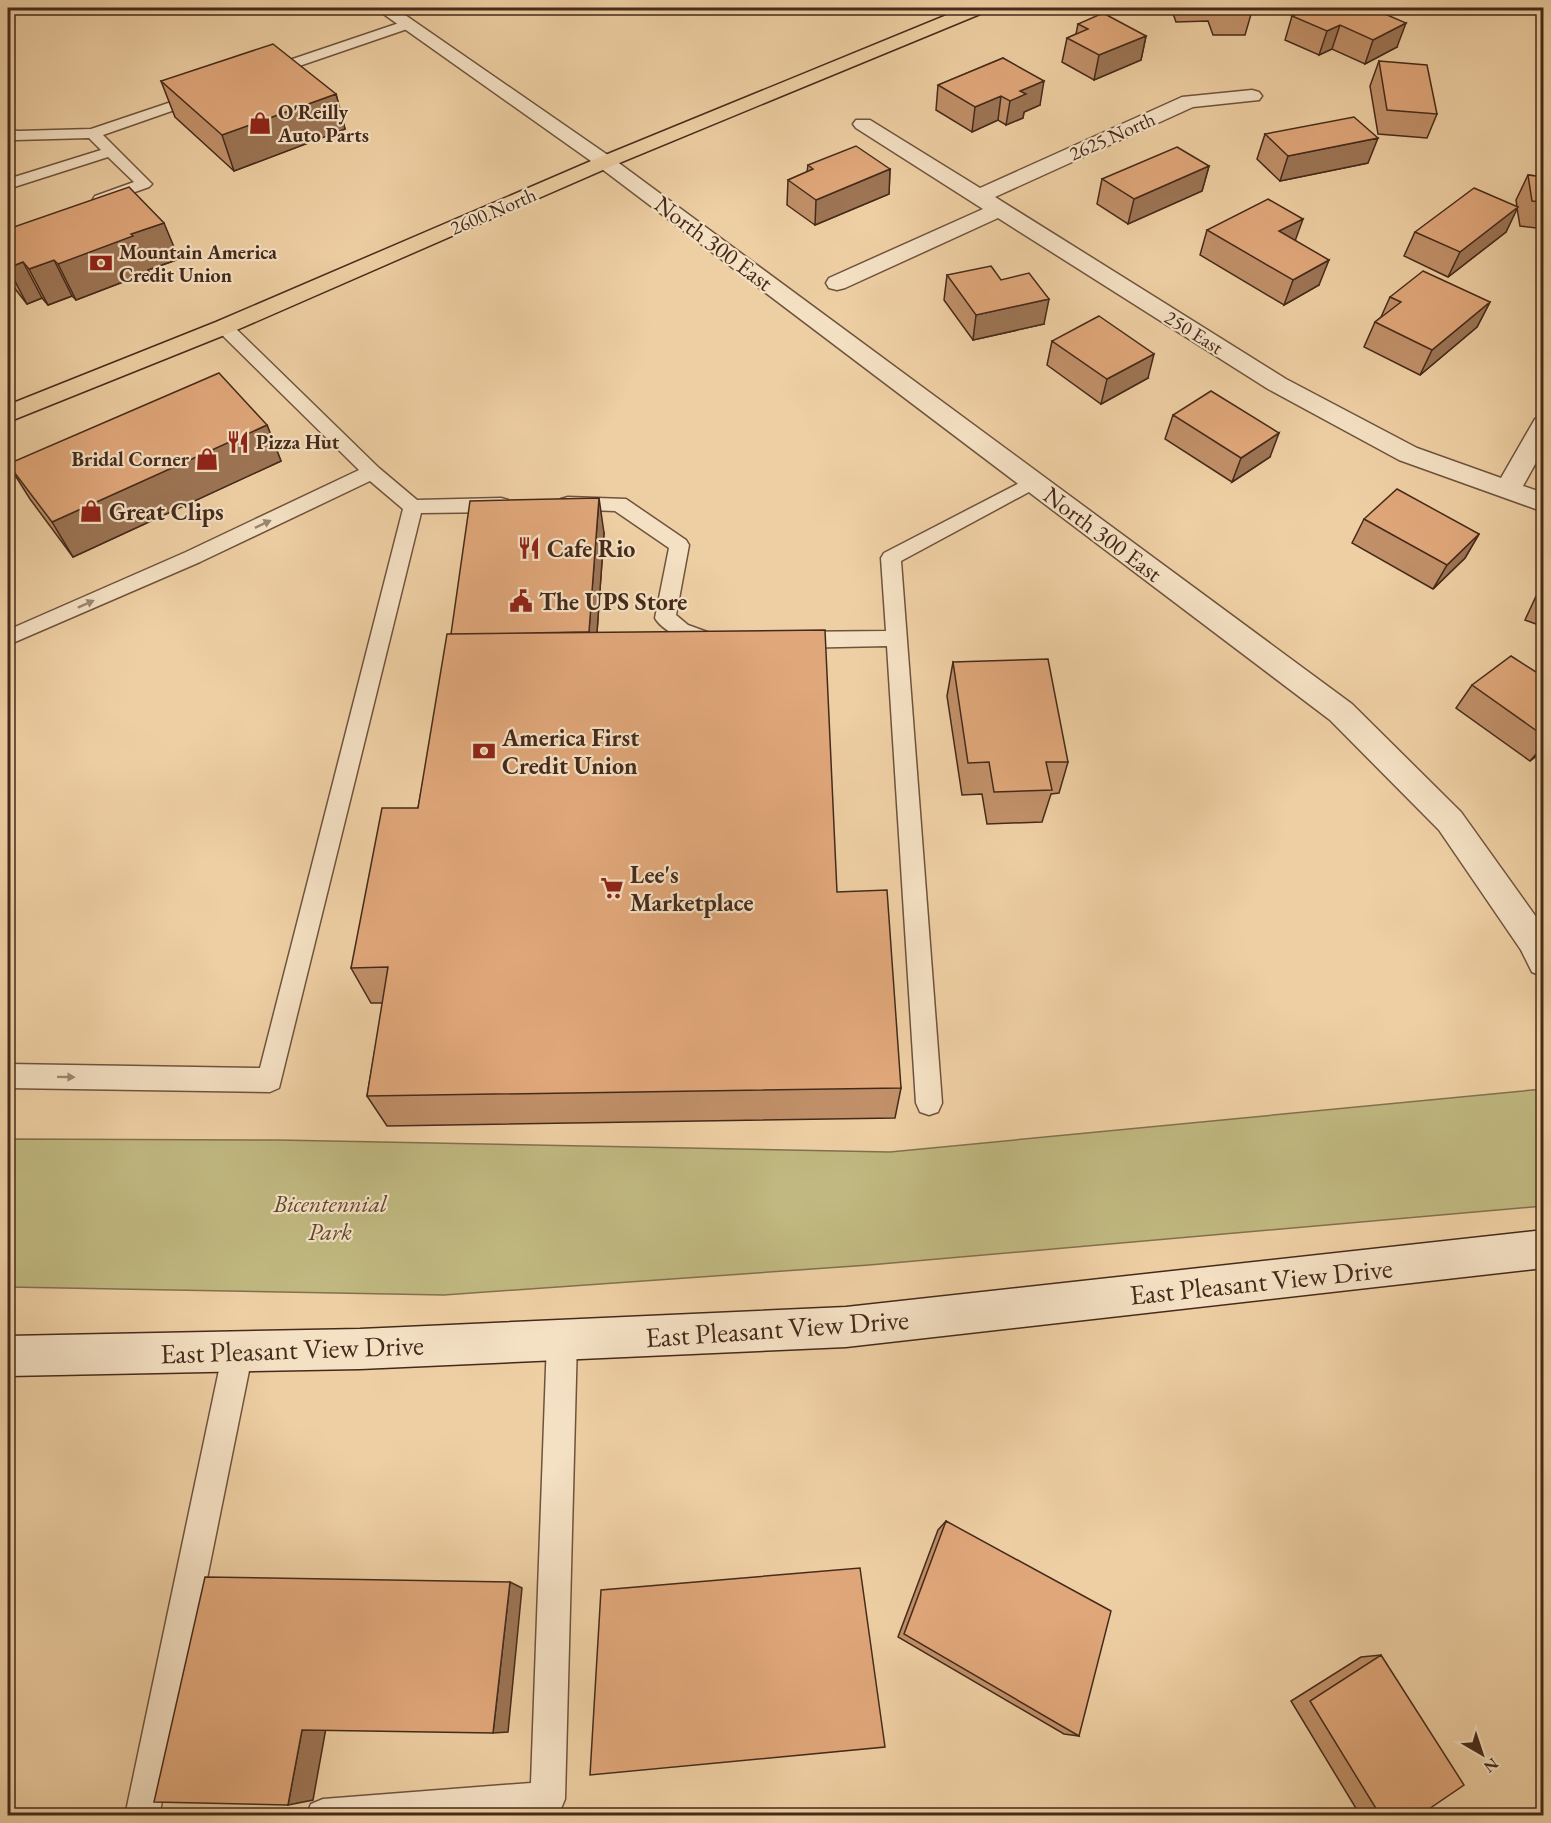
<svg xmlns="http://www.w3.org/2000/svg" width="1551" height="1823" font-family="'EB Garamond',serif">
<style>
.green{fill:#c0b880;stroke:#82714e;stroke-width:1.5}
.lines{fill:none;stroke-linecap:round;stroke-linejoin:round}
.lane-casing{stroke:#6f533d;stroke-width:3}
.street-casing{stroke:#6f533d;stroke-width:3}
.secondary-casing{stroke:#452a1b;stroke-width:3}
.primary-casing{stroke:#452a1b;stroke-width:3}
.lane{fill:#f4e0c3;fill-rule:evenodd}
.street{fill:#f4e0c3;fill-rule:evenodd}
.secondary{fill:#f4e0c3;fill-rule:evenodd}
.primary{fill:#eecfa3;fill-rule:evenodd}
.wall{fill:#c19069;stroke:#452a1b;stroke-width:1.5}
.shaded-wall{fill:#9d7555;stroke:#452a1b;stroke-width:1.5}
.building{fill:#e0a77a;stroke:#452a1b;stroke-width:1.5}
.oneway{fill:#9c856f}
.labels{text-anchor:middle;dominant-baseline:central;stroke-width:4.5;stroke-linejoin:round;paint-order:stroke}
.far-poi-label{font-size:20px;font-weight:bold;fill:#452a1b;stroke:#f4e0c3;text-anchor:start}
.far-street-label{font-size:20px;fill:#452a1b;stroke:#f4e0c3}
.street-label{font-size:24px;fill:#452a1b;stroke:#f4e0c3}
.poi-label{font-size:24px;font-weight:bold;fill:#452a1b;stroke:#f4e0c3;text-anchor:start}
.park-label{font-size:24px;font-style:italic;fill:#5e462f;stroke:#f4e0c3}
.near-street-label{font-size:28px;fill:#452a1b;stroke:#f4e0c3}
</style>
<rect width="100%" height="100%" fill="#eecfa3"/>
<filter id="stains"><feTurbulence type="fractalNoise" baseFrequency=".00333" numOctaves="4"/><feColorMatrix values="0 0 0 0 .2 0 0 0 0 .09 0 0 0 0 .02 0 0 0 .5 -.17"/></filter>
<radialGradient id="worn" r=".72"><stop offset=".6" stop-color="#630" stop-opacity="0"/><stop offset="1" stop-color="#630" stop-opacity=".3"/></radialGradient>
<path class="green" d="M1543,1089V1206L869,1265L444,1295L8,1287V1139L278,1140L890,1152Z"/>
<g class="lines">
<g class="lane-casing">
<path id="lane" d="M408,20L415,24L413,27L270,76H260L258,73L260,70Z
M201,92L208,96L206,99L103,135L152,184L149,187L107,202H95L93,199L95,196L134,182L108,157L8,189V179L101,150L89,138L16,140L8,138V129L18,131L91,129Z
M224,322L230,323L379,468L417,500L501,498L508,500L511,505L508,510L501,512L421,513L279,1088L270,1092L8,1088V1064L260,1068L403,509L370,481L200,562L8,645V630L186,552L359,470L218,331L215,327L218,323Z
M1033,476L1040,478L1042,482L1040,486L901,561L942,1103L938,1112L929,1115L920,1112L916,1103L887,646L793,648L786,645L783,640L786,635L793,632L886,631L881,558L884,553Z
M568,497L626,499L686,540L689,545L676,615L688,625L721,637L724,642L721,647C705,652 663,633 655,618L669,548L615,511L561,509L558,504L561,499Z
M562,1325L572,1330L577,1340L565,1799L560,1811L550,1816H306L311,1804L323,1799L531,1783L547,1340L552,1330Z
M238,1336L248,1341L253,1351L159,1816H125L223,1351L228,1341Z"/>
</g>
<g class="street-casing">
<path id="street" d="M375,8H395L612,158L1352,704L1461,812L1544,928V977L1532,972L1521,950L1439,830L1330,720L598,166Z
M1252,90L1259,92L1262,96L1259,100L1193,107L995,197L1286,379L1417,448L1501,478L1535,419L1544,417V448L1523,486L1544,493V512L1399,460L1268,389L998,218L845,288L837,290L829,288L826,283L829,278L983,209L856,128L853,124L856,120H870L980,188L1182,97Z"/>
</g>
<g class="secondary-casing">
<path id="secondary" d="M1544,1230V1268L846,1347L360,1369L8,1376V1336L360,1329L846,1307Z"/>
</g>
<g class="primary-casing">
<path id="primary" d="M964,8H988L985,12L612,166L232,332L8,422V405L216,322L598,158Z"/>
</g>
<use href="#lane" class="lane"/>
<use href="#street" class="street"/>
<use href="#secondary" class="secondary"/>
<use href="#primary" class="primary"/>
</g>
<path class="wall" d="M1171,8H1250L1252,11L1245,35H1213L1208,21L1176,22Z
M1310,8L1397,47L1365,64L1332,49L1319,55L1285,40L1292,16Z
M1078,24L1146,36L1141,60L1094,80L1062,62L1067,38L1076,34Z
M1003,58L1040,105L1024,112L1023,118L1006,125L998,120L972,132L936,110L938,85Z
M1379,61L1437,114L1427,138L1378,134L1370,86Z
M161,81L336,94L345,129L234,171L175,117Z
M1265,134L1368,163L1280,181L1257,159Z
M808,165L890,169L889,194L815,225L787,205L788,180L807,172Z
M1209,166L1202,191L1128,224L1097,204L1102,179Z
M1528,175L1544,177V229L1520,226L1517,208L1506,232L1448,277L1404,256L1415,232L1517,207L1516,200Z
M8,229L179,259L148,270L149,272L76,300L72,296L48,305L42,298L27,304L8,280Z
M1207,230L1295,241L1319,285L1284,305L1200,255Z
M947,275L1001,280L1044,324L973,340L944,300Z
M1390,297L1490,302L1477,327L1420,375L1364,347L1375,322L1381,317Z
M1052,341L1148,378L1101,404L1047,365Z
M1173,415L1270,457L1232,482L1165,439Z
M267,425L281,461L73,557L30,499L8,464Z
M1364,519L1479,534L1465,558L1433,589L1352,543Z
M604,533L597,632L837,892L901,1088L895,1118L387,1126L367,1096L383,1003H371L351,968L418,808L451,634Z
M1544,579V627L1525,620Z
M953,662L1068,762L1059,793L1051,794L1042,822L987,824L982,794L962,795L947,696Z
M1544,677V750L1530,761L1456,708L1472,685Z
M946,1521L1079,1736L1064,1734L898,1637L938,1530Z
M1381,1655L1420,1815H1360L1291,1701L1361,1657Z"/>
<path class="shaded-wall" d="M1406,23L1397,47L1365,64L1373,40Z
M1340,25L1332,49L1319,55L1327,31Z
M1146,36L1141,60L1094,80L1099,55Z
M1044,81L1040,105L1024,112L1023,118L1006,125L1010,101L1020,91Z
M336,94L345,129L234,171L222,135Z
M1001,96L998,120L972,132L975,107Z
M1378,138L1368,163L1280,181L1288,156Z
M1209,166L1202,191L1128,224L1134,199Z
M890,169L889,194L815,225L816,200Z
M1518,207L1506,232L1448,277L1460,252Z
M1303,219L1294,244L1279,231Z
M164,223L179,259L148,270L149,272L76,300L58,264L131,234Z
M54,260L72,296L48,305L29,269Z
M1329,260L1319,285L1284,305L1293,280Z
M23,262L42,298L27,304L8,268Z
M1049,299L1044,324L973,340L976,315Z
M1490,302L1477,327L1420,375L1432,350Z
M1154,354L1148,378L1101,404L1107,379Z
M267,425L281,461L73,557L52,522Z
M1279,433L1270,457L1232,482L1241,458Z
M599,498L604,533L594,675L588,642Z
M1479,534L1465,558L1433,589L1447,565Z
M1544,745V750L1530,761Z
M510,1582L522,1588L508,1732L493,1733Z
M326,1728L313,1800L288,1805L302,1730Z"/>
<path class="building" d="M1218,8H1250L1252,11H1219Z
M1310,8H1346L1356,12L1365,8H1371L1406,23L1373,40L1340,25L1327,31L1292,16Z
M1103,13L1146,36L1099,55L1067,38L1088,29L1078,24Z
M273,44L336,94L222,135L161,81Z
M1003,58L1044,81L1020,91L1026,94L1010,101L1001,96L975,107L938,85Z
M1379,61L1427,65L1437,114L1387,110Z
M1354,117L1378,138L1288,156L1265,134Z
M856,146L890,169L816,200L788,180L813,169L808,165Z
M1177,147L1209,166L1134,199L1102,179Z
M1528,175L1544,177V202L1532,201Z
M129,187L164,223L131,234L133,236L58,264L54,260L29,269L23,262L8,268V229Z
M1474,188L1518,207L1460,252L1415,232Z
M1268,199L1303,219L1279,231L1329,260L1293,280L1207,230Z
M991,266L1001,280L1029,273L1049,299L976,315L947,275Z
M1423,271L1490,302L1432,350L1375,322L1401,302L1390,297Z
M1099,316L1154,354L1107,379L1052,341Z
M219,373L267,425L52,522L8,464Z
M1211,391L1279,433L1241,458L1173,415Z
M1397,489L1479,534L1447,565L1364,519Z
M599,498L589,632L451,634L470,501Z
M825,630L837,892L887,890L901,1088L367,1096L388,967L351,968L382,808H418L447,634Z
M1511,656L1544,677V736L1472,685Z
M1048,659L1068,762H1046L1052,790L994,792L989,762L968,763L953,662Z
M946,1521L1111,1611L1079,1736L904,1634Z
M860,1568L885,1747L590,1775L601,1590Z
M205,1577L510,1582L493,1733L302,1730L288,1805L154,1802Z
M1381,1655L1464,1785L1420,1815H1380L1310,1701Z"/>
<defs><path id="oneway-solid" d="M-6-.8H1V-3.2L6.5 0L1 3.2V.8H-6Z" transform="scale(1.5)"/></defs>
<g class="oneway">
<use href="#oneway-solid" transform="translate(263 524) rotate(-25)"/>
<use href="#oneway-solid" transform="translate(86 604) rotate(-24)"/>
<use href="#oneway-solid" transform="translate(66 1077) rotate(1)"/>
</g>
<defs>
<g id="shop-bare" transform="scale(1.8)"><path d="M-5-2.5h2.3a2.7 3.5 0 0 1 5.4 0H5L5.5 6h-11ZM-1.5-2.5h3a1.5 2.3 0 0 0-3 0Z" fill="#8f2418" stroke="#f4e0c3" stroke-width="2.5" paint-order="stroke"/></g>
<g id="bank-bare" transform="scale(1.8)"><path d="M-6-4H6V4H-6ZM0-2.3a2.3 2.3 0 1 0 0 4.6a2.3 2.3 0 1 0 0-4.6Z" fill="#8f2418" stroke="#f4e0c3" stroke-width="2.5" paint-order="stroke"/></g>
<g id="restaurant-bare" transform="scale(1.8)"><path d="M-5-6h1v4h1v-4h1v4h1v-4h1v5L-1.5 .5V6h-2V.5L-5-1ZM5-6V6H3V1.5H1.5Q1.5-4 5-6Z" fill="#8f2418" stroke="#f4e0c3" stroke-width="2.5" paint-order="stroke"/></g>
<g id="civic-bare" transform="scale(1.8)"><path d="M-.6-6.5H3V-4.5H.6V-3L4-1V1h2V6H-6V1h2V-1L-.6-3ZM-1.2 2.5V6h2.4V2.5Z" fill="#8f2418" stroke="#f4e0c3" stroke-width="2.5" paint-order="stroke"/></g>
<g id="supermarket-bare" transform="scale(1.8)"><path d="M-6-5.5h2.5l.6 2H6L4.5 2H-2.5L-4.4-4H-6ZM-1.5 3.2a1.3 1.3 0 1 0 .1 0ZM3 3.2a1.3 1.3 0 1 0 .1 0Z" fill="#8f2418" stroke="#f4e0c3" stroke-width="2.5" paint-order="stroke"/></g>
</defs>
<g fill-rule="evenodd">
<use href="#shop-bare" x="260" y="123"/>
<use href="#bank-bare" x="101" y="263"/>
<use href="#restaurant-bare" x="238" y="442"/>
<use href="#shop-bare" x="207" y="459"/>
<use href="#shop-bare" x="91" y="511"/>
<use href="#restaurant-bare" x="529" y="548"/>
<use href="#civic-bare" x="521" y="601"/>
<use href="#bank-bare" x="484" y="751"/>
<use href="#supermarket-bare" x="612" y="888"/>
</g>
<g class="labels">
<g class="far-poi-label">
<text x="278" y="112">O'Reilly<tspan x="278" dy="23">Auto Parts</tspan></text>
<text x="119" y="252">Mountain America<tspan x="119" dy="23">Credit Union</tspan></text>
<text x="256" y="442">Pizza Hut</text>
<text x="189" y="459" text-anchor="end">Bridal Corner</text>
</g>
<g class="far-street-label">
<text transform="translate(1112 136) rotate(-24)">2625 North</text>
<text transform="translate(493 211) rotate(-23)">2600 North</text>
<text transform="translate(1194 332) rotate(32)">250 East</text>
</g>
<g class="street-label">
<text transform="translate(714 243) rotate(37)">North 300 East</text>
<text transform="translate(1103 534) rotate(37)">North 300 East</text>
</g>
<g class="poi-label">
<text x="109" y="511">Great Clips</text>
<text x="547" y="548">Cafe Rio</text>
<text x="539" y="601">The UPS Store</text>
<text x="502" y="737">America First<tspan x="502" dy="28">Credit Union</tspan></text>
<text x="630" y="874">Lee's<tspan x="630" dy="28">Marketplace</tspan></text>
</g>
<g class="park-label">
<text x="330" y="1203">Bicentennial<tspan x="330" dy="28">Park</tspan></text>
</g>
<g class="near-street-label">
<text transform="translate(1261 1281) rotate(-6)">East Pleasant View Drive</text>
<text transform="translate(777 1328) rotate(-4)">East Pleasant View Drive</text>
<text transform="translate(292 1349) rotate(-2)">East Pleasant View Drive</text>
</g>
</g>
<rect width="1551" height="1823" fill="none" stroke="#eecfa3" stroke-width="30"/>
<rect x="9" y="9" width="1533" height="1805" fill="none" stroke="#452a1b" stroke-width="3"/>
<rect x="15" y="15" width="1521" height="1793" fill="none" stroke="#452a1b" stroke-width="1.5"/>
<g transform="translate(1482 1754) rotate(141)" stroke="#f4e0c3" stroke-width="4.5" paint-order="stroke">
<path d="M0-4.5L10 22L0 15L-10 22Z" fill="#452a1b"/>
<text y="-9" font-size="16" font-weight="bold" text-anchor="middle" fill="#452a1b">N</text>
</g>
<rect width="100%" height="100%" filter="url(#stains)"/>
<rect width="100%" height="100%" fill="url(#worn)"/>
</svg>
